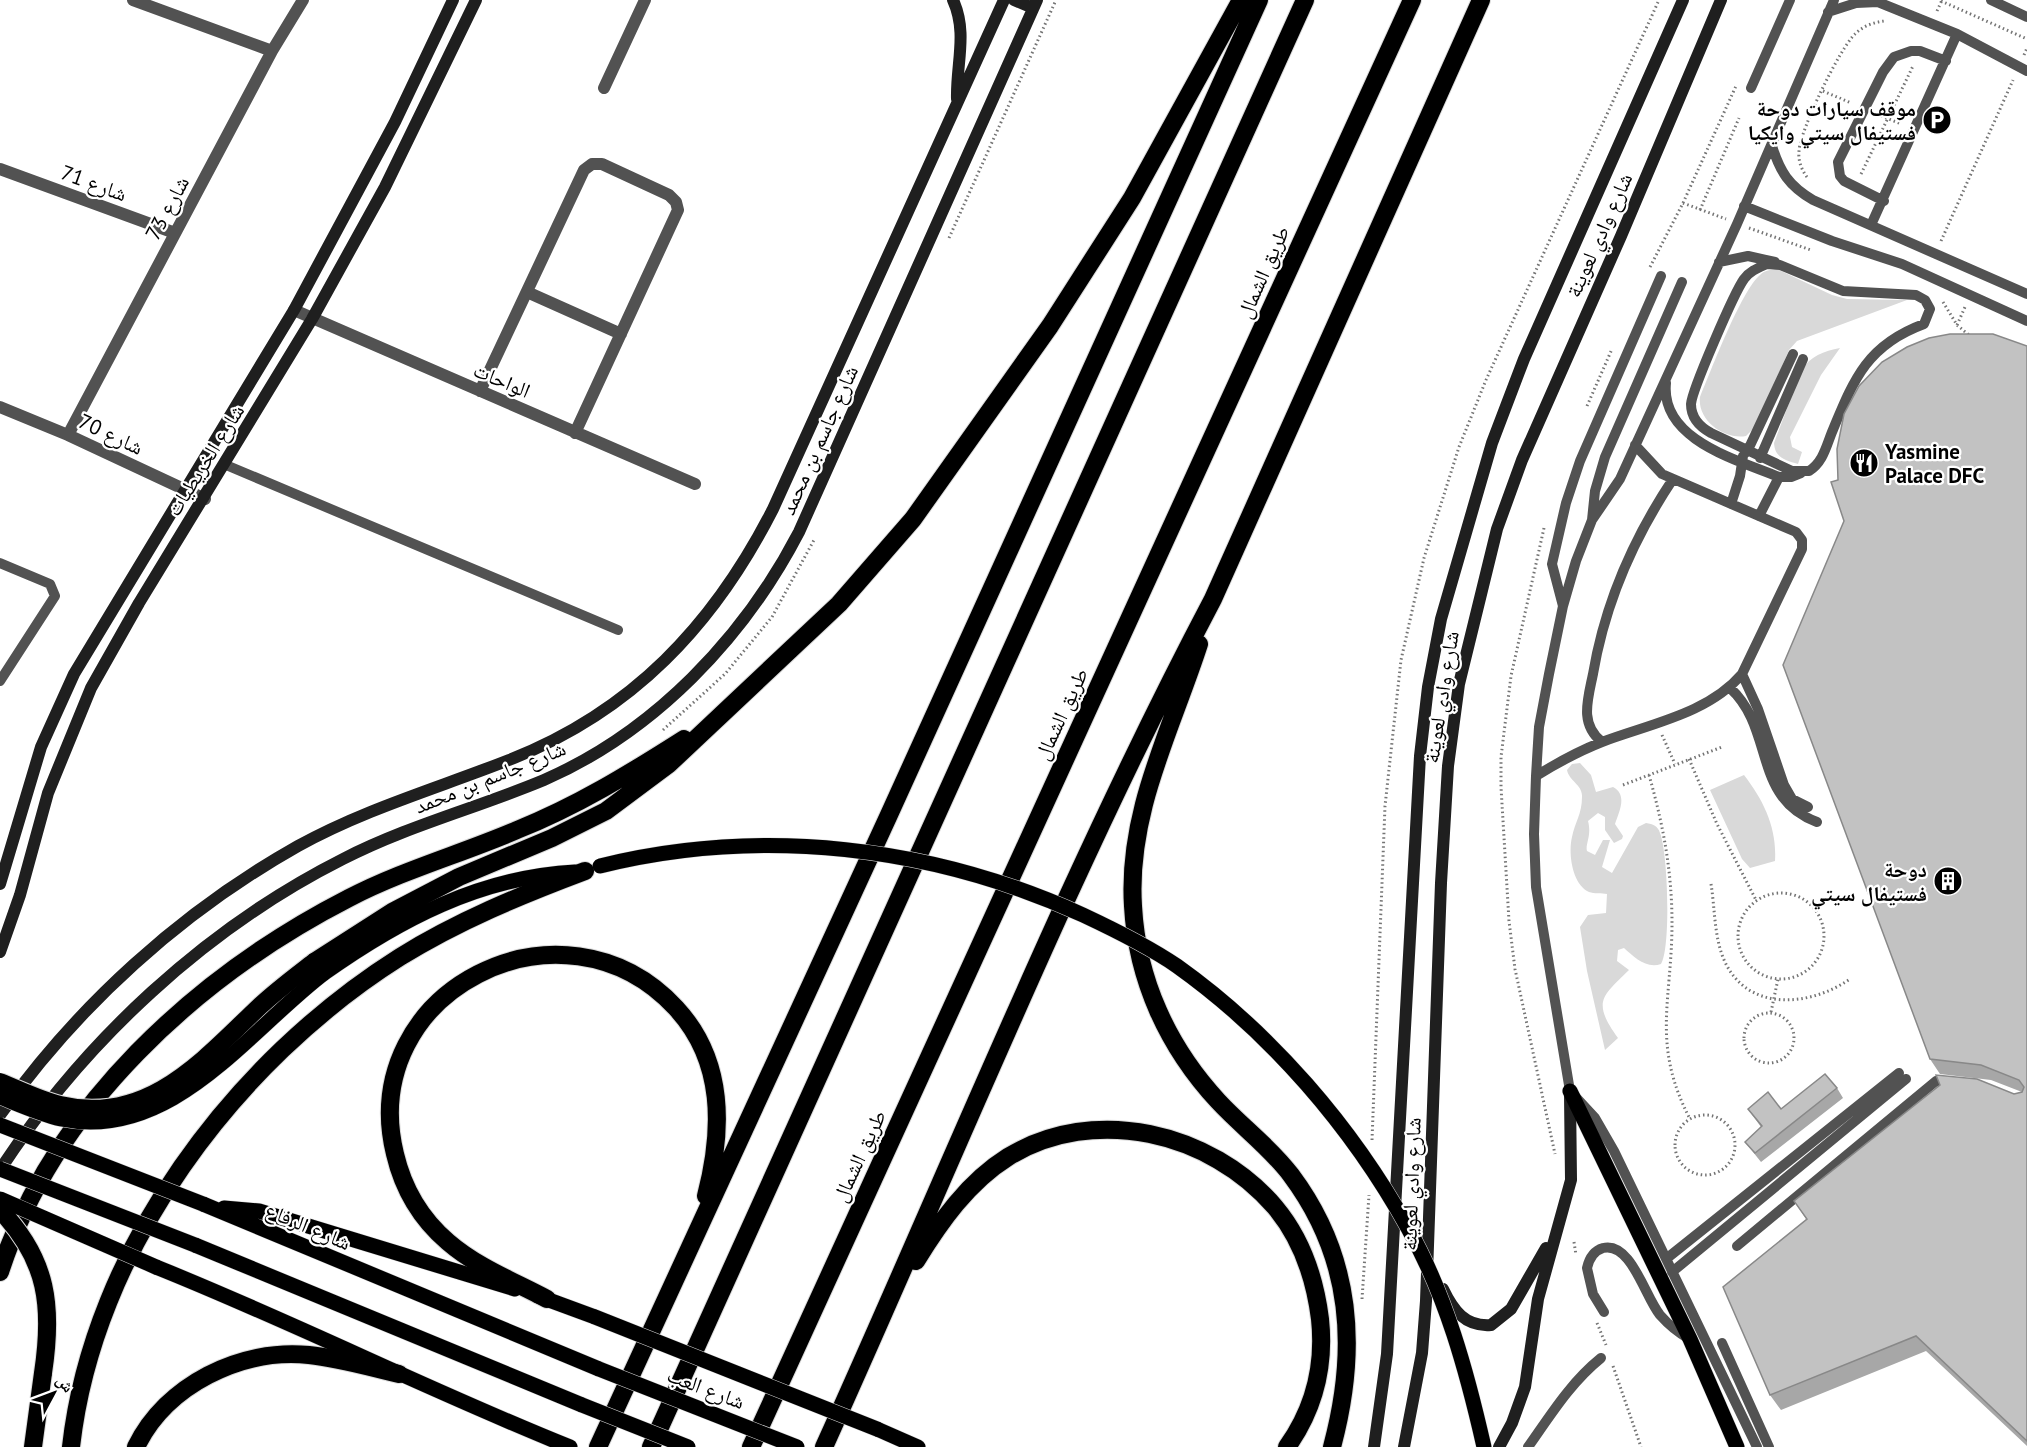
<svg xmlns="http://www.w3.org/2000/svg" width="2027" height="1447" font-family="'PT Sans','Noto Naskh Arabic',sans-serif">
<style>
.green{fill:#d9d9d9}
.lines{fill:none;stroke-linecap:round;stroke-linejoin:round}
.primary-casing{stroke:#dbdbdb;stroke-width:16}
.highway-casing{stroke:#dbdbdb;stroke-width:20}
.path{stroke:#747474;stroke-width:3;stroke-dasharray:1.5 3;stroke-linecap:butt}
.lane{stroke:#525252;stroke-width:10}
.street{stroke:#525252;stroke-width:12}
.secondary{stroke:#1f1f1f;stroke-width:12}
.primary{stroke:#000;stroke-width:15}
.highway{stroke:#000;stroke-width:18}
.primary-bridge-casing{stroke:#dbdbdb;stroke-width:16;stroke-linecap:butt}
.highway-bridge-casing{stroke:#dbdbdb;stroke-width:20;stroke-linecap:butt}
.primary-bridge{stroke:#000;stroke-width:15}
.highway-bridge{stroke:#000;stroke-width:18}
.wall{fill:#a7a7a7}
.building{fill:#c2c2c2;stroke:#888;stroke-width:1.5}
.labels{text-anchor:middle;dominant-baseline:central;stroke-width:4.5;stroke-linejoin:round;paint-order:stroke}
.poi-label{font-size:21px;font-weight:bold;fill:#000;stroke:#fff;text-anchor:end}
.street-label{font-size:21px;fill:#000;stroke:#fff}
</style>
<rect width="100%" height="100%" fill="#fff"/>
<path class="green" d="M1777,269L1832,295L1847,299L1907,300L1797,341L1789,350L1756,426L1746,436C1724,440 1697,420 1700,397C1711,371 1741,291 1760,275C1765,270 1770,270 1777,269Z
M1840,348L1821,375L1790,437L1792,447L1802,452L1798,464C1785,460 1775,458 1774,443L1801,371C1810,356 1824,351 1840,348Z
M1580,763L1591,775L1596,792L1613,787C1628,795 1619,812 1615,824L1623,836L1622,839L1614,843L1605,830V817L1598,813L1588,821C1592,836 1585,844 1587,851L1595,855L1603,840H1610L1602,867L1612,873L1638,827L1646,823C1653,824 1658,826 1660,833C1668,853 1671,948 1661,964C1646,969 1634,957 1624,948L1618,950L1617,961L1629,970C1603,996 1591,1001 1618,1038L1605,1050L1587,971L1580,927L1588,915L1606,913L1607,894C1602,893 1594,894 1589,892C1572,884 1568,853 1572,837C1575,822 1582,814 1582,797C1583,785 1569,781 1567,770L1572,764Z
M1744,775C1764,801 1777,828 1775,861L1750,868L1742,859L1710,790Z"/>
<g class="lines">
<g class="primary-casing">
<path id="primary" d="M323,974C399,920 480,877 575,872
M1570,1091L1690,1339L1737,1447
M203,1204L599,1369
M224,1208L259,1211L515,1289
M195,1245L582,1405
M156,1267C296,1323 430,1391 570,1447
M538,1296L595,1317
M877,1429L918,1447"/>
</g>
<g class="highway-casing">
<path id="highway" d="M1199,644C1171,731 1127,812 1133,906C1137,980 1168,1047 1218,1101C1242,1127 1270,1147 1291,1175C1353,1258 1358,1350 1332,1447
M314,962L392,912L459,877L552,838L606,811L669,764L839,604L913,519L1050,326L1132,198L1241,0
M916,1261C940,1222 968,1182 1008,1157C1094,1104 1211,1132 1275,1207C1301,1238 1315,1279 1320,1319C1325,1366 1314,1409 1287,1447
M0,1272C53,1107 197,976 349,898C403,870 461,854 517,830C577,806 629,774 684,739
M547,1299C513,1281 477,1267 448,1242C421,1219 403,1188 395,1154C355,991 563,886 676,1008C725,1061 723,1130 706,1196
M33,1447L43,1373
M71,1447C93,1249 235,1061 400,957C458,921 521,895 585,871
M136,1447C166,1385 241,1348 309,1355C339,1358 369,1367 399,1374
M598,1447L888,817L1259,0
M651,1447L1305,0
M751,1447L1412,0
M824,1447C952,1164 1068,874 1213,599L1481,0"/>
</g>
<path class="path" d="M1941,1L2027,39
M1937,11L1942,0
M2024,55L2027,48
M1823,91L1851,103
M1877,114L1901,124
M1861,174L1913,66
M1807,177C1801,169 1798,160 1799,151C1800,130 1840,48 1855,34C1863,26 1874,22 1885,21
M1683,203L1726,219
M1700,210L1739,118
M1749,228L1811,250
M949,238L1056,0
M1941,241L2013,80
M1650,267L1683,203L1736,86
M1943,302L1957,325L1970,336
M1957,325L1965,307
M1587,406L1612,349
M1544,528L1511,676L1501,757V787L1509,921L1515,969L1555,1154
M663,730L725,674L772,617L814,540
M1662,735L1675,764
M1689,759L1717,824L1756,900
M1649,775C1663,824 1672,871 1672,923C1672,1001 1651,1044 1690,1119
M1623,785L1722,747
M1711,884C1715,908 1714,939 1725,962C1749,1013 1811,1006 1850,979
M1738 936a43 43 0 1 1 86 0a43 43 0 1 1-86 0Z
M1771,1012L1778,979
M1744 1038a25 25 0 1 1 50 0a25 25 0 1 1-50 0Z
M1675 1145a30 30 0 1 1 60 0a30 30 0 1 1-60 0Z
M1372,1140L1385,806L1401,660L1424,558L1459,447L1486,380L1659,0
M1574,1242L1576,1255
M1362,1299L1369,1195
M1597,1323L1606,1345
M1613,1366L1641,1447"/>
<path class="lane" d="M1991,0L2027,17
M1828,12L1856,3L1878,2L1957,34L2027,71
M1751,88L1790,0
M1772,146C1780,172 1789,186 1813,200L2027,294
M1884,201L1844,181L1840,176L1838,162L1883,72L1894,57L1911,51H1920L1946,61
M1744,206L1832,241L1902,264L2027,321
M1871,225L1957,34
M1719,262L1748,256L1775,262
M1767,264L1780,265L1843,291L1916,295L1925,300L1930,309L1924,324C1867,345 1854,379 1832,432C1826,447 1823,462 1809,471H1792L1711,433C1700,427 1691,418 1691,404C1692,390 1734,293 1744,279C1750,271 1758,268 1767,264Z
M1666,383C1660,440 1738,460 1779,477H1791L1801,473
M1747,452L1793,354
M1760,458L1803,359
M226,465L618,630
M1731,504L1740,476L1743,456
M1759,516L1779,477
M1592,520L1595,491L1605,457L1682,282
M0,563L50,584L55,596L0,681
M1563,606L1552,564L1566,503L1580,461L1661,276
M1742,674L1758,709L1784,785L1792,799L1808,807
M1730,688C1775,729 1752,798 1817,822
M1602,742C1579,724 1588,699 1593,674C1605,603 1633,539 1673,479
M1536,776C1557,763 1579,751 1602,742C1649,724 1708,714 1742,674L1802,549V540L1796,532L1662,474L1635,445
M1737,1246L1936,1081L1952,1083
M1666,1259L1899,1073
M1672,1272L1906,1079
M1604,1312L1593,1294L1587,1268C1589,1259 1593,1251 1603,1248C1631,1241 1645,1297 1660,1315C1668,1324 1677,1332 1688,1338
M1722,1343L1769,1447
M1528,1447C1550,1416 1570,1383 1601,1358
M1757,1447L1614,1151L1595,1118L1570,1091L1536,887L1534,834L1536,776L1539,727L1549,674L1563,606L1576,561L1592,520L1620,479L1737,224L1834,0"/>
<path class="street" d="M133,0L272,51
M604,88L645,0
M0,169L175,233
M527,292L621,334
M294,310L695,484
M480,391L584,170L592,164H602L669,195L676,202L678,210L575,433
M0,407L68,435L205,499
M68,435L272,51L303,0"/>
<path class="secondary" d="M953,0C968,33 956,64 957,99
M1014,0L1033,8
M0,884L41,747L74,674L294,310L395,122L453,0
M0,952L20,895L48,793L91,688L139,603L312,319L385,187L476,0
M0,1115C78,1005 181,912 298,846C365,809 438,788 509,760C632,712 714,625 773,509L1004,0
M0,1170C84,1041 206,928 343,859C407,826 477,808 544,780C654,732 744,638 799,532L1037,0
M1443,1289C1453,1310 1465,1327 1491,1325L1511,1309L1546,1248
M1374,1447L1387,1354L1420,756L1428,687L1441,619L1492,443L1524,359L1683,0
M1404,1447L1422,1353L1426,1301L1441,883L1448,766L1459,684L1497,529L1522,460L1621,236L1721,0
M1499,1447L1512,1423L1525,1387L1538,1299L1571,1180L1570,1095"/>
<use href="#primary" class="primary"/>
<use href="#highway" class="highway"/>
<g class="primary-bridge-casing">
<path id="primary-bridge" d="M600,866C761,826 932,846 1083,915C1115,930 1148,946 1177,966C1271,1033 1352,1127 1408,1228C1446,1295 1467,1372 1484,1447
M0,1097C20,1105 40,1114 61,1119C171,1142 246,1033 323,974
M0,1125L203,1204
M0,1169L195,1245
M0,1199L156,1267
M595,1317L877,1429
M599,1369L797,1447
M582,1405L688,1447"/>
</g>
<g class="highway-bridge-casing">
<path id="highway-bridge" d="M0,1082C20,1090 40,1100 60,1105C148,1126 204,1059 260,1006C277,990 296,976 314,962
M0,1210C48,1260 53,1307 43,1373"/>
</g>
<use href="#primary-bridge" class="primary-bridge"/>
<use href="#highway-bridge" class="highway-bridge"/>
</g>
<path class="wall" d="M2027,346V1446L1926,1351L1781,1410L1770,1395L1806,1219L1794,1201L2014,1094L2022,1092L1991,1080L1940,1074L1930,1059L1838,480Z
M1837,1088L1843,1098L1761,1162L1745,1142L1761,1127L1748,1109H1781Z"/>
<path class="building" d="M1950,334H1993L2027,346V1441L1916,1336L1770,1395L1723,1287L1807,1219L1794,1201L1940,1085L1936,1075L1977,1079L2014,1094L2022,1092L2024,1087L2019,1080L1981,1065L1930,1059L1783,665L1844,521L1831,482L1838,480L1837,449L1844,414L1859,386L1882,362L1907,347L1929,338Z
M1825,1074L1837,1088L1755,1153L1745,1142L1762,1126L1748,1109L1768,1092L1781,1109Z"/>
<defs>
<g id="parking-disc" transform="scale(1.5)"><circle r="9.5" fill="#000" stroke="#fff"/><path d="M-3.5-5.5H1a3.5 3.5 0 0 1 0 7H-1V5.5H-3.5ZM-1-3.4V-.6H.8a1.4 1.4 0 0 0 0-2.8Z" fill="#fff"/></g>
<g id="restaurant-disc" transform="scale(1.5)"><circle r="9.5" fill="#000" stroke="#fff"/><path d="M-5-6h1v4h1v-4h1v4h1v-4h1v5L-1.5 .5V6h-2V.5L-5-1ZM5-6V6H3V1.5H1.5Q1.5-4 5-6Z" fill="#fff"/></g>
<g id="building-disc" transform="scale(1.5)"><circle r="9.5" fill="#000" stroke="#fff"/><path d="M-4-6H4V6H1V3H-1V6H-4ZM-2.5-4.3h1.7v1.8h-1.7ZM.8-4.3h1.7v1.8H.8ZM-2.5-1h1.7V.8h-1.7ZM.8-1h1.7V.8H.8Z" fill="#fff"/></g>
</defs>
<g fill-rule="evenodd">
<use href="#parking-disc" x="1937" y="120"/>
<use href="#restaurant-disc" x="1864" y="463"/>
<use href="#building-disc" x="1948" y="881"/>
</g>
<g class="labels">
<g class="poi-label">
<text x="1916" y="108">موقف سيارات دوحة<tspan x="1916" dy="24">فستيفال سيتي وايكيا</tspan></text>
<text x="1885" y="451" text-anchor="start">Yasmine<tspan x="1885" dy="24">Palace DFC</tspan></text>
<text x="1927" y="869">دوحة<tspan x="1927" dy="24">فستيفال سيتي</tspan></text>
</g>
<g class="street-label">
<text transform="translate(94 183) rotate(20)">شارع 71</text>
<text transform="translate(167 208) rotate(-62)">شارع 73</text>
<text transform="translate(1599 235) rotate(-66)">شارع وادي لعوينة</text>
<text transform="translate(1263 272) rotate(-66)">طريق الشمال</text>
<text transform="translate(502 380) rotate(23)">الواحات</text>
<text transform="translate(111 434) rotate(25)">شارع 70</text>
<text transform="translate(819 440) rotate(-66)">شارع جاسم بن محمد</text>
<text transform="translate(205 460) rotate(-58)">شارع الخريطيات</text>
<text transform="translate(1441 697) rotate(-81)">شارع وادي لعوينة</text>
<text transform="translate(1061 714) rotate(-65)">طريق الشمال</text>
<text transform="translate(490 777) rotate(-22)">شارع جاسم بن محمد</text>
<text transform="translate(859 1156) rotate(-65)">طريق الشمال</text>
<text transform="translate(1411 1184) rotate(-88)">شارع وادي لعوينة</text>
<text transform="translate(308 1226) rotate(23)">شارع الرفاع</text>
<text transform="translate(706 1388) rotate(21)">شارع العب</text>
</g>
</g>
<g transform="translate(54 1393) rotate(49)" stroke="#ffffff" stroke-width="4.5" paint-order="stroke">
<path d="M0-4.5L10 22L0 15L-10 22Z" fill="#000000"/>
<text y="-9" font-size="16" font-weight="bold" text-anchor="middle" fill="#000000">ش</text>
</g>
</svg>
